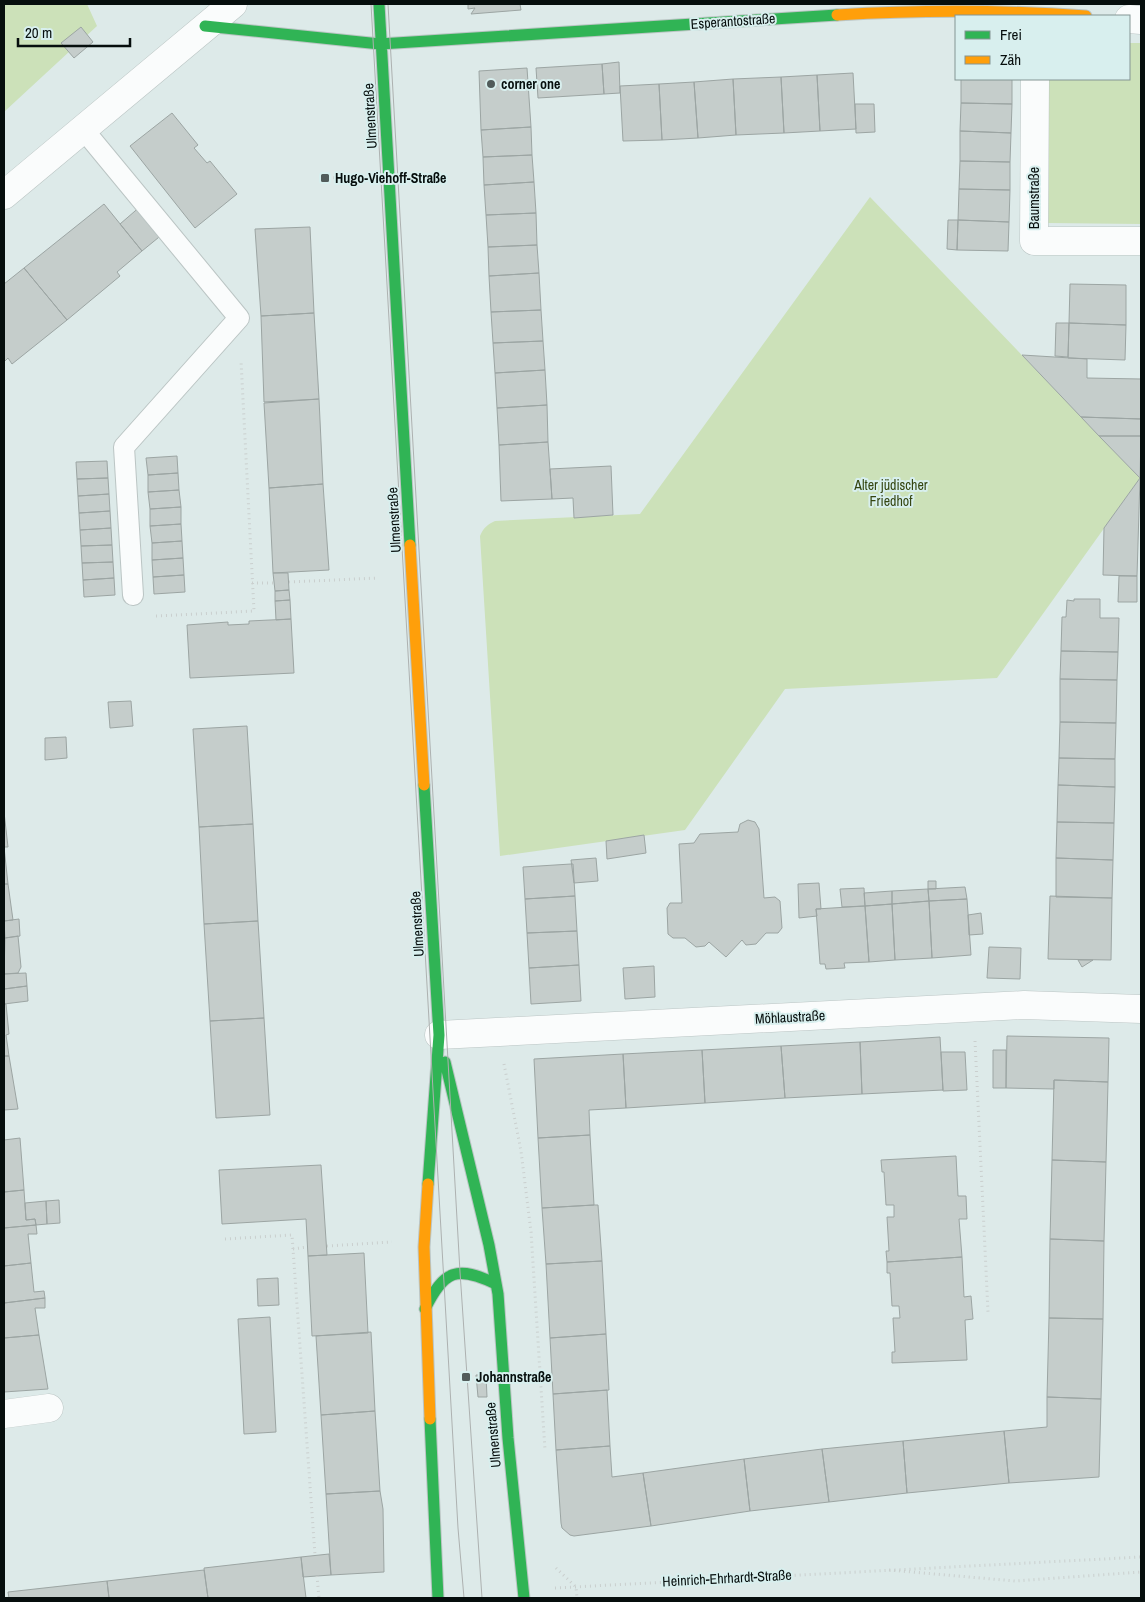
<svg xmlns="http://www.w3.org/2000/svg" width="1145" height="1602" font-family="'Archivo Narrow',sans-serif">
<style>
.green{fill:#cce1b9}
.building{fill:#c5cdcb;stroke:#9ca5a3}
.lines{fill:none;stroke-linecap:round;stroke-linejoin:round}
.lane-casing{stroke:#bbc5c4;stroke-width:22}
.street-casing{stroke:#bbc5c4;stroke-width:29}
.fast-casing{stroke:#bbc5c4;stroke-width:13}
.slow-casing{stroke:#bbc5c4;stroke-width:13}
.path{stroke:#cacfce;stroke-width:3;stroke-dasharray:1 4;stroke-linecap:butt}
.lane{stroke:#fafcfc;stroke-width:20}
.street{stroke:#fafcfc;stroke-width:28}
.fast{stroke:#30b455;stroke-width:11}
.slow{stroke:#ff9f0a;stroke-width:11}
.tram{stroke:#adb1b0;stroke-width:1}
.poi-dot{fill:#515b5a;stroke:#d8efee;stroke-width:2}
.labels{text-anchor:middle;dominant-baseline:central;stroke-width:4;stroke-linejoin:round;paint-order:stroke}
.street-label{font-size:14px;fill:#060e0d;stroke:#d8efee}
.poi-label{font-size:14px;font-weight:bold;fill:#060e0d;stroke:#d8efee;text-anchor:start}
.park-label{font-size:14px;fill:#344510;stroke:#d8efee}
</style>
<rect width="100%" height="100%" fill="#ddeae9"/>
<path class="green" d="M4,4H87L97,26L4,112Z
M1129,43H1141V224L1047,223L1048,79H1129Z
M870,197L1140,478L997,678L785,689L685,830L500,856L480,536C483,528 488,524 495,521L640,514Z"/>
<path class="building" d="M468,4H520L521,10L471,14L475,8L468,9Z
M81,27L93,42L74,58L61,43Z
M619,62L620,93L604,94L602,64Z
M602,64L604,94L538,98L536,68Z
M527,68L531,127L481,130L479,71Z
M853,73L856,129L820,131L817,75Z
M817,75L820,131L784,133L781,77Z
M781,77L784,133L736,135L733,79Z
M733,79L736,135L698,138L694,82Z
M961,79H1012V104L961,103Z
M694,82L698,138L662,140L659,84Z
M659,84L662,140L623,141L620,86Z
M961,103L1012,104L1011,133L960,131Z
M855,104H874L875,132L856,133Z
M172,113L198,145L194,148L207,163L210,161L237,194L195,228L130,146Z
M531,127L532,155L483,157L481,130Z
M960,131L1011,133L1010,162L960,161Z
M532,155L534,182L484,185L483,157Z
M960,161L1010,162V190L959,189Z
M534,182L536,213L486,215L484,185Z
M959,189L1010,190L1009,222L958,220Z
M104,204L142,251L117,272L120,276L67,320L24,268Z
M142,205L164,233L142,251L120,224Z
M536,213L537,245L488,247L486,215Z
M948,220H958L957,250L947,249Z
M958,220L1009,222L1008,251L957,250Z
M310,227L314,313L261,316L255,229Z
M537,245L539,273L489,276L488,247Z
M24,268L67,320L12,364L8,358L4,362V284Z
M539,273L541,310L491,312L489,276Z
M1070,284L1126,285V325L1069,323Z
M541,310L543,341L493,343L491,312Z
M314,313L319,399L264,402L261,316Z
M1056,323H1069L1068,357L1055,356Z
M1069,323L1126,325L1125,360L1068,358Z
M543,341L545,370L495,373L493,343Z
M1022,355L1087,359V378L1141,379V419L1081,417Z
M545,370L547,405L497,408L495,373Z
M319,399L323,484L269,488L264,403Z
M547,405L548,442L499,445L497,408Z
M1081,417L1141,419V436H1099Z
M1099,436H1141L1140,478Z
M548,442L552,499L501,501L499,445Z
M177,456L178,473L148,475L146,458Z
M107,461L108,478L77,479L76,462Z
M611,466L613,515L574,518L573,498L552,499L550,469Z
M178,473L179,490L148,492V475Z
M108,478L109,494L78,496L77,479Z
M1140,478L1137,576L1103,575L1104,528Z
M323,484L329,570L273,573L269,488Z
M179,490L181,507L150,509L148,492Z
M109,494L110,511L79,513L78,496Z
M181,507V524L150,526V509Z
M110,511L111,528L80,530L79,513Z
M181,524L182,541L152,543L150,526Z
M111,528L112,545L81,546L80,530Z
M182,541L183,558L152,560V543Z
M112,545L113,562L82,563L81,546Z
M183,558L184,575L153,577L152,560Z
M113,562L114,578L83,580L82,563Z
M273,573H288L289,590L275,591Z
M184,575L185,592L154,594L153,577Z
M1119,576H1137V602H1118Z
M114,578L115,595L84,597L83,580Z
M289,590L290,600L275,601V591Z
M1074,599H1100V618H1119L1118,652L1061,651L1062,617H1066L1067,600L1074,601Z
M290,600L291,619L276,620L275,601Z
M291,619L294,673L190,678L187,625L228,622V625L249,624V621Z
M1061,651L1118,652L1117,680L1060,679Z
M1060,679L1117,680L1116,723L1060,722Z
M131,701L133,726L110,728L108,702Z
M1060,722L1116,723L1115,759L1059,758Z
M247,726L253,824L199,827L193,729Z
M66,737L67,758L45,760V738Z
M1059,758L1115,759V787L1058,785Z
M1058,785L1115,787L1114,823L1057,822Z
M4,812L8,847H4Z
M748,820L755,822L759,829L764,898L775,897L780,901L782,928L778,933H766L756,944L746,945L742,940L726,957L709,942L705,946L696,947L685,938H673L668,934L667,908L670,903H682L679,844L694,843L700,834L738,832L740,824Z
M1057,822L1114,823L1113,860L1056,858Z
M253,824L258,921L204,924L199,827Z
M644,835L646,853L607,859L606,841Z
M4,847L8,884H4Z
M596,858L598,881L574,883L571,860Z
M1056,858L1113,860L1112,898L1056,897Z
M571,864H573L575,896L525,899L523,867Z
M928,881H936V889H928Z
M819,883L821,909H816L817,916L799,918L798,884Z
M4,884H8L13,920L4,921Z
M965,887L967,899L929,901L928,889Z
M864,888L865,906L842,907L840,889Z
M928,889L929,901L892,904V891Z
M892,891V904L865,906L864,893Z
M575,896L577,931L527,933L525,899Z
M1050,896L1112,898L1111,960L1048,959Z
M967,899L971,955L932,958L929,901Z
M929,901L932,958L895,960L892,904Z
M892,904L895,960L869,962L865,906Z
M865,906L869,962L844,963L845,968L826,969L825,964H820L816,909Z
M981,913L983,934L969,935L968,915Z
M19,919L20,936L5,938L4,921Z
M258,921L264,1018L210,1021L204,924Z
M577,931L579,965L529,968L527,933Z
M18,936L21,967L18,973L4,974L5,938Z
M989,947L1021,948L1020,979L987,978Z
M1078,960H1093L1082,967Z
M579,965L581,1001L531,1004L529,968Z
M654,966L655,997L625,999L623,968Z
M26,973L27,986L4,989V974Z
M27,986L28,1001L4,1004V989Z
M4,1004H6L9,1034L6,1035L9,1056H4Z
M264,1018L270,1115L216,1118L210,1021Z
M1007,1036L1109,1038L1108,1082L1054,1080V1089L1006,1088Z
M940,1037L943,1090L862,1094L860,1042Z
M860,1042L862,1094L785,1098L781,1046Z
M781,1046L785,1098L705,1103L702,1050Z
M702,1050L705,1103L626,1108L623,1054Z
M993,1050H1006V1088H993Z
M941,1052H965L967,1090L943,1091Z
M623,1054L626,1108L589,1110L590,1135L538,1138L534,1059Z
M4,1056H9L18,1109L4,1110Z
M1054,1080L1108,1082L1106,1162L1052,1160Z
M590,1135L594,1205L542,1208L538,1138Z
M20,1138L24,1190L4,1192V1140Z
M956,1156L958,1196H966L967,1219H959L962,1257L887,1262L886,1251H889L887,1217H894V1205H886L884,1172H882L881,1160Z
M1052,1160L1106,1162L1104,1241L1050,1239Z
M321,1165L327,1255L308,1256L306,1219L222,1224L219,1170Z
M24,1190L26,1220L35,1219L36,1225L4,1228V1192Z
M59,1200L60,1223L47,1224L46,1201Z
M46,1201L47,1224L36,1225L35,1219L26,1220L25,1203Z
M594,1205H598L602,1261L546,1264L542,1208Z
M36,1225L37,1234H28L31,1263L4,1266V1228Z
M1050,1239L1104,1241L1103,1319L1049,1318Z
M364,1253L368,1333L312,1336L308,1256Z
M962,1257L964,1297L971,1296L972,1308L973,1319L965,1320L967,1360L892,1363V1352H895L893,1318H900L899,1306H892L890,1273H887V1262Z
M602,1261L606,1334L550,1338L546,1264Z
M31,1263L34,1292L44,1291L45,1298L4,1303V1266Z
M278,1278L279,1305L258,1306L257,1279Z
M45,1298V1308H35L39,1335L4,1338V1303Z
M270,1317L276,1432L244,1434L238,1319Z
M1049,1318L1103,1319L1101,1399L1047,1397Z
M371,1332L375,1411L321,1415L316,1336Z
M606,1334L609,1390L553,1394L550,1338Z
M39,1335L48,1389L4,1392V1338Z
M476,1375H486L487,1397H478Z
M607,1390L610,1446L556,1450L553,1394Z
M1047,1397L1101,1399L1099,1477L1009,1483L1004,1431L1047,1427Z
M375,1411L380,1491L326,1494L321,1415Z
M1004,1431L1009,1483L907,1493L903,1441Z
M903,1441L907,1493L829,1502L822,1449Z
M610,1446L612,1477L643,1473L651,1526L574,1536L570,1535L562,1528L561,1523L556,1450Z
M822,1449L829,1502L750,1511L744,1459Z
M744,1459L750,1511L651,1526L643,1473Z
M380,1491L383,1509L384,1572L331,1575L326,1494Z
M329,1554L331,1575L303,1577L301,1557Z
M301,1557L306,1598H208L204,1568Z
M204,1570L208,1598H109L107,1581Z
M107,1581L109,1598H9L8,1592Z"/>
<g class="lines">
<g class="lane-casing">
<path id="lane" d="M83,129L239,318L124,447L133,595"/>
</g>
<g class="street-casing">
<path id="street" d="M1129,19L1141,20
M1035,79L1034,241H1141
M4,195L233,4
M439,1035L1024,1005L1141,1009
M4,1414L49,1408"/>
</g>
<g class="fast-casing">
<path id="fast" d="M379,4L410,545
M205,26L380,44L837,15
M424,785L439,1035L428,1184
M445,1062L489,1245L498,1294L508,1438L524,1598
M425,1309C444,1270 457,1265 496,1284
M430,1419L438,1598"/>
</g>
<g class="slow-casing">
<path id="slow" d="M837,15C920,10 1003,10 1086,16
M410,545L424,785
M428,1184L424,1247L430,1419"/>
</g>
<path class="path" d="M325,180V178L355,177
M289,582L378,578
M252,583H275
M156,616L254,611L241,361
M975,1041L988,1312
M504,1064L521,1151L531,1232L545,1450
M225,1239L292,1235L315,1555
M327,1246L392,1242
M293,1249L307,1247
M556,1568L576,1587L577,1598
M889,1570L1015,1581L1141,1572
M317,1576L319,1598
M555,1588L1141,1557"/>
<use href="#lane" class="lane"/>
<use href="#street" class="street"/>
<use href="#fast" class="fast"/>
<use href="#slow" class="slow"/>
<path class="tram" d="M371,4L458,1528L464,1598
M388,4L460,1272L482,1598"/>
</g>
<g class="poi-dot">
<circle cx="491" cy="84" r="5"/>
<rect x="320" y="173" width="10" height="10" rx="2.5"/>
<rect x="461" y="1372" width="10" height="10" rx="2.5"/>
</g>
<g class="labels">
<g class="street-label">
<text transform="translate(733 21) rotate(-4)">Esperantostraße</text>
<text transform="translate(370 116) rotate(-93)">Ulmenstraße</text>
<text transform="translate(1034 198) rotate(-90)">Baumstraße</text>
<text transform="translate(394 520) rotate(-93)">Ulmenstraße</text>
<text transform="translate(417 924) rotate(-93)">Ulmenstraße</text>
<text transform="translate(790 1017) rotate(-3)">Möhlaustraße</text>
<text transform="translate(493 1435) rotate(-95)">Ulmenstraße</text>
<text transform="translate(727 1578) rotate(-3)">Heinrich-Ehrhardt-Straße</text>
</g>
<g class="poi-label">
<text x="501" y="84">corner one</text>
<text x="335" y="178">Hugo-Viehoff-Straße</text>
<text x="476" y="1377">Johannstraße</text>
</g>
<g class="park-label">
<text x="891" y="485">Alter jüdischer<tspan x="891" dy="16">Friedhof</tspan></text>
</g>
</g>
<rect width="1145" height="1602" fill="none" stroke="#060e0d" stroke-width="10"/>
<rect x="955" y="15" width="175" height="65" fill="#d8efee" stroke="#849594"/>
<rect x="965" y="31" width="25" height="8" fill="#30b455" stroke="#849594"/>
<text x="1000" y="40" font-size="15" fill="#060e0d">Frei</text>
<rect x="965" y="56" width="25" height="8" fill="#ff9f0a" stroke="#849594"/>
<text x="1000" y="65" font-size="15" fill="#060e0d">Zäh</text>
<path d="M18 38v8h112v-8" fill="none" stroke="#060e0d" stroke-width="2.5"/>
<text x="25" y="38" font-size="15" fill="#060e0d" stroke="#d8efee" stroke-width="4" paint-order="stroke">20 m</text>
</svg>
